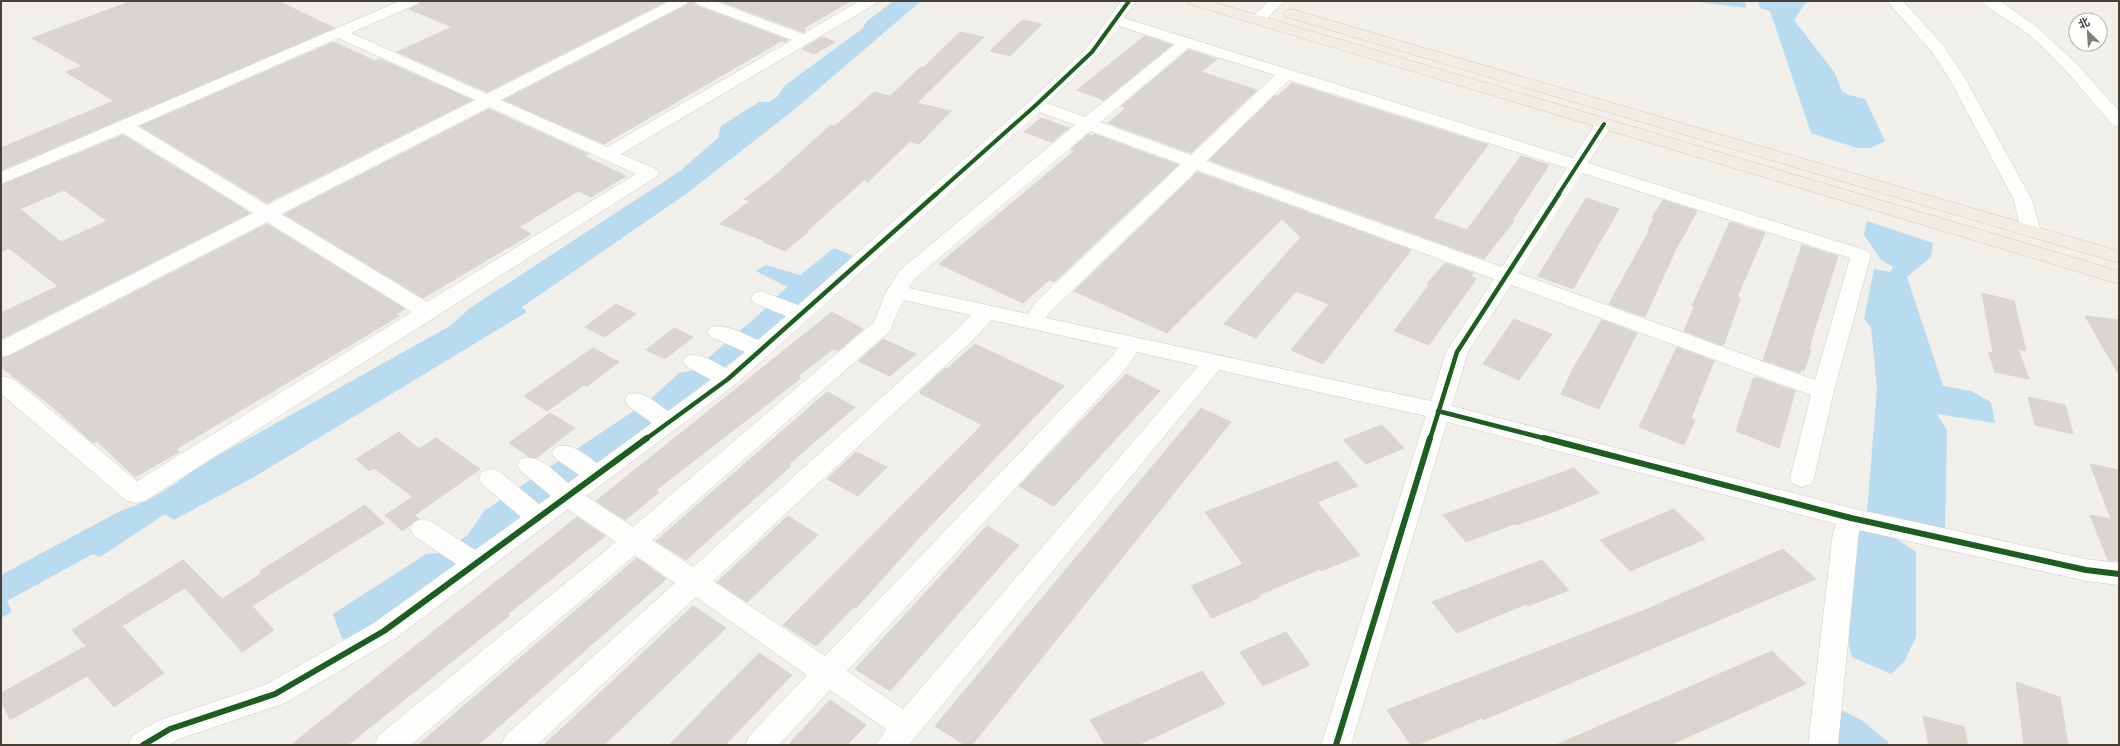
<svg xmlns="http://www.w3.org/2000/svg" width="2120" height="746" font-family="Montserrat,'Noto Sans SC',sans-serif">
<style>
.water{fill:#b9dbf0}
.building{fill:#d9d6d1;stroke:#d9d6d0;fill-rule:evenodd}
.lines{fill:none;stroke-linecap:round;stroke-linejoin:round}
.minor-casing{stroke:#cfcdc7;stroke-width:1}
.major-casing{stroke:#d4cbb7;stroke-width:1}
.minor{fill:#fdfdfc;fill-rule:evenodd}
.major{fill:#f1ede4;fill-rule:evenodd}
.cycleway-far2-casing{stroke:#fff;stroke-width:6}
.cycleway-far1-casing{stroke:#fff;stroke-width:7}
.cycleway-casing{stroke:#fff;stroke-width:8}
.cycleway-far2{stroke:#1b5e20;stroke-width:4}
.cycleway-far1{stroke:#1b5e20;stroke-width:4.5}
.cycleway{stroke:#1b5e20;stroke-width:6}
</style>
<rect width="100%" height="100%" fill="#f1efea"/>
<path class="water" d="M894,1H921L795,109L686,194L522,307L527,312L254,477L174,520L165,514L100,557L93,554L7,601L12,612L1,618V575L120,511C152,501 175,485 201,465L450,326L470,308L680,171L718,138L721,126L759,102H769L778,96L784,86L862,29L867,21Z
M1690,1H1745L1746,8Z
M1758,1H1807L1794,20L1835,73L1842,91L1849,95L1865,99L1885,141L1870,148H1857L1811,133L1770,11L1760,8Z
M1867,221L1933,243L1931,257L1907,277L1943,386L1971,391L1991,402L1995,423L1937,414L1947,430L1945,531L1867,512L1877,388L1871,327L1864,319L1874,269L1890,272L1893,267L1881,260L1864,235Z
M834,248L853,256L802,306L681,402L448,574L350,638L342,639L333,614L426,554L437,553L467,536L484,511L647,402L679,373L694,370L756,317L787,287L756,271L766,265L800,275Z
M1864,527L1889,534L1916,552V637L1904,662L1891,674L1852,657L1849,646L1853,540Z
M1839,709L1863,721L1888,742V745H1835Z"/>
<path class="building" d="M132,1H278L334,28L1,170V148L114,101L66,72L82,66L32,38Z
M420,1H667L487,92L397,52L452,27L409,9L418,5Z
M689,1H693L695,5L788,40L785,42L781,41L604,144L504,100L687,5Z
M719,1H851L802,29L806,30L803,32Z
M1022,20L1042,24L1010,56L990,51Z
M960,32L984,37L917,103L951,111L919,144L910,141L868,182L864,180L806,232H808L785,251L763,242L765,241L720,224L750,201L744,199L771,179L831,125L835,126L874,92L890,96L921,67H924Z
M1145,36L1172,45L1104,100L1077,90Z
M822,37L835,42L814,54L802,49Z
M333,42L375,61L380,59L472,100L267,203L140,126Z
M1188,50L1217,59L1201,72L1257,90L1191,153L1108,123L1126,108L1121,106Z
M1292,83L1488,145L1433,218L1467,230L1521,156L1549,165L1512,221H1514L1484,259L1209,160L1275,95L1278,96Z
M489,109L588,154L584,156L626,176L591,197L578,191L519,227L531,234L423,298L284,214Z
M1041,118L1069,128L1052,142L1024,132Z
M1088,134L1092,136L1094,134L1178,165L1054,282L1049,280L1023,303L939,264L1074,151L1071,149Z
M123,135L250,213L1,339V313L58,286L9,248L1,252V185ZM64,190L107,221L61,242L20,209Z
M1197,172L1411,250L1323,364L1291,350L1329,304L1296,291L1256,338L1224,324L1301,237L1282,219L1167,333L1074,291Z
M1586,198L1619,209L1573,289L1538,276Z
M1663,200L1697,211L1675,251L1645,317L1609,304L1649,231L1648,230L1654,218H1652Z
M1730,222L1765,233L1737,297L1740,299L1724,344L1721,345L1684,331L1694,307L1692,306Z
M267,224L405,309L396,314L399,316L176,449L179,452L135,477L97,441L93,443L55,409L1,367V358L10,356Z
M1802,245L1838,256L1814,331L1809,349L1811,350L1804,371L1801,370L1800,373L1763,360Z
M1445,263L1473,273L1471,276L1476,279L1429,345L1394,331L1429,285L1427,284Z
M1982,293L2014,301L2026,351L2018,349L2029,379L1995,372L1988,352L1993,353Z
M616,304L636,314L605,337L585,327Z
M832,312L863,329L838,351L833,349L798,376L801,378L656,490L659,492L625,520L596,501Z
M2085,316L2119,320V375Z
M1514,319L1552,334L1519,380L1483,364Z
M1602,320L1637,333L1599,409L1561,394L1573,369Z
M674,328L693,337L665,359L646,350Z
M883,339L916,354L890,376L858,361Z
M975,344L1064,386L918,539L856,608L854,607L816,646L783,625L982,425L920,393L922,392L920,391L945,368L947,369Z
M1677,347L1714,361L1691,418L1695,420L1684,445L1639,427Z
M593,348L619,362L587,386L584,385L547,411L524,396Z
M1126,374L1160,391L1054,506L1019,486Z
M1756,377L1795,391L1779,448L1736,431L1753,379H1755Z
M827,392L855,407L789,464L791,466L686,560L656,541Z
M2028,397L2065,405L2073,434L2035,425Z
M1201,408L1231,422L972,745H965L935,726Z
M550,413L575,428L536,458L530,457L509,443Z
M1382,425L1404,448L1366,464L1343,440Z
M399,432L419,449L436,438L480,469L415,515L419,519L414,521L410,525L402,531L385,515L413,497L374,468L369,471L356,459Z
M856,452L887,467L858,496L827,479Z
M1337,461L1358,486L1317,502L1360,555L1321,571L1320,569L1259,595L1260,597L1212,618L1191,586L1243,564L1205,512Z
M2090,464L2119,470V561L2108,560L2090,515L2111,519Z
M1574,468L1599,493L1553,512L1516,525L1514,524L1466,542L1443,515Z
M365,505L384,523L252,606L274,630L242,652L185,588L122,626L164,673L114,707L87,676L10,720L1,700V693L86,646L72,630L183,560L222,599L262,573L260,571Z
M1674,509L1705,539L1630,571L1600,540Z
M788,516L818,535L747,602L717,582Z
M577,517L605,536L508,614L510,615L348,745H291Z
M987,526L1019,545L890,691L855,669Z
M1783,549L1816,579L1483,720L1482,718L1417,745H1411L1387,710L1645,610Z
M637,558L666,579L478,745H418Z
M1542,560L1569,590L1528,606L1526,604L1457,633L1432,602Z
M693,606L726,628L604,745H544Z
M1286,632L1310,665L1263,686L1240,652Z
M1772,651L1806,684L1670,745H1556Z
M759,653L792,675L751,718L725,745H669Z
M1202,671L1225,704L1138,745H1105L1090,720Z
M2016,682L2060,697L2068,745H2024Z
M830,700L866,725L847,745H788Z
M1923,716L1964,727L1968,745H1929Z"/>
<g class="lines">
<g class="minor-casing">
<path id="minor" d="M400,1H419L417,4L351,33L487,94L670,1H688L686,4L501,100L607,147L792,40L696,4L694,1H715L803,34L859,1H877L875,4L621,154L656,169L659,173L656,177L145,501L136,503L127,501L1,394V376L13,379L137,481L412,312L267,222L9,355L1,357V341L253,213L123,133L1,184V172ZM338,38L475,100L267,205L137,126ZM489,107L636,174L427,302L281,214Z
M1121,1H1136L1124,18L1573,158L1598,120L1604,119L1610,120L1613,124L1588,163L1868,251L1871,255L1834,391L1814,478L1811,484L1802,487L1793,484L1790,478L1811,395L1511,285L1468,352L1452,406L1851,508L2086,559L2119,563V585L2086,581L1859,530L1838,745H1808L1833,532L1836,524L1447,422L1351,745H1321L1426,416L1219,370L909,745H876L886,729L830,690L779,745H745L750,735L807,675L696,597L537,745H501L506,735L675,583L635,555L411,745H374L379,735L616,542L568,509L394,639L285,703L179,739L169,745H128L133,735L160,720L267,684L374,623L456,564L414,536L410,529L414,522L423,519L432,522L475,550L521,517L482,484L479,478L482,472L491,469L500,472L539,504L551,496L521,471L517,465L521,459C539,453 555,472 568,483L579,475L556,459L552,453L556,447C572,442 584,454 597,463L652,423L628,406L625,400L628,394C644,390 655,402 668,411L711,380L686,366L683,361L686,356C701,352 713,362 726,368L745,352L711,337L707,332L711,327C726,323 744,334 758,340L786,316L754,303L751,298L754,293L761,291L798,305L1030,101L1086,49ZM1119,26L1175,44L1085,117L1047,103L1098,55ZM1188,48L1275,75L1191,155L1100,122ZM1289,80L1567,168L1502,267L1206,161ZM1039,112L1075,125L900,270L886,292L874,322L633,527L586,496L736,384ZM1090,131L1181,164L1036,302L1028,314L909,288L915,278ZM1197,170L1494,279L1446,352L1431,401L1046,318L1050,312ZM1582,173L1850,258L1815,380L1518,273ZM903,300L971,315L959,328L693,567L652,540L890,331ZM991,320L1118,348L1113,355L825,656L713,581L975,338ZM1137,352L1198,366L903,709L847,671L1129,365Z
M1269,1H1285L1262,23H1252L1249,20L1252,17Z
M1887,1H1903L1944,46L1965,78L2032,200L2041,231L2038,235L2031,237L2024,235L2021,231L2014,200L1949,78L1932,52Z
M1982,1H2000L2037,27L2077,64L2119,111V127L2113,126C2086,94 2059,60 2027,33C2017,25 1986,8 1982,1Z"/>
</g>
<g class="major-casing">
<path id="major" d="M1187,1H1210L2119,271V284L1189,4Z
M1291,9L2119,251V263L1286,17L1283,14L1286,11Z"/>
</g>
<use href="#minor" class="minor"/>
<use href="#major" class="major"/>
<g class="cycleway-far2-casing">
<path id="cycleway-far2" d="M935,195L1036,105L1092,52L1129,1
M1558,195L1604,124"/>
</g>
<g class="cycleway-far1-casing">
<path id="cycleway-far1" d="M1438,411L1547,439
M646,439L728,379L936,194
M1430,439L1457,352L1559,194"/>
</g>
<g class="cycleway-casing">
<path id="cycleway" d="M1544,438L1851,518L2086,570L2119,574
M143,745L170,729L275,694L384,631L647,438
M1336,745L1430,438"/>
</g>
<use href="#cycleway-far2" class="cycleway-far2"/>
<use href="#cycleway-far1" class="cycleway-far1"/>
<use href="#cycleway" class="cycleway"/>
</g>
<rect width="2120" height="746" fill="none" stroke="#474036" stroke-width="4"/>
<g transform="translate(2088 32) rotate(335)"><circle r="19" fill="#ffffff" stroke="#b5b3af"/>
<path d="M0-3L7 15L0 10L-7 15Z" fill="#827d75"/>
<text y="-6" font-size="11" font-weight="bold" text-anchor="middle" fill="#474036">北</text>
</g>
</svg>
